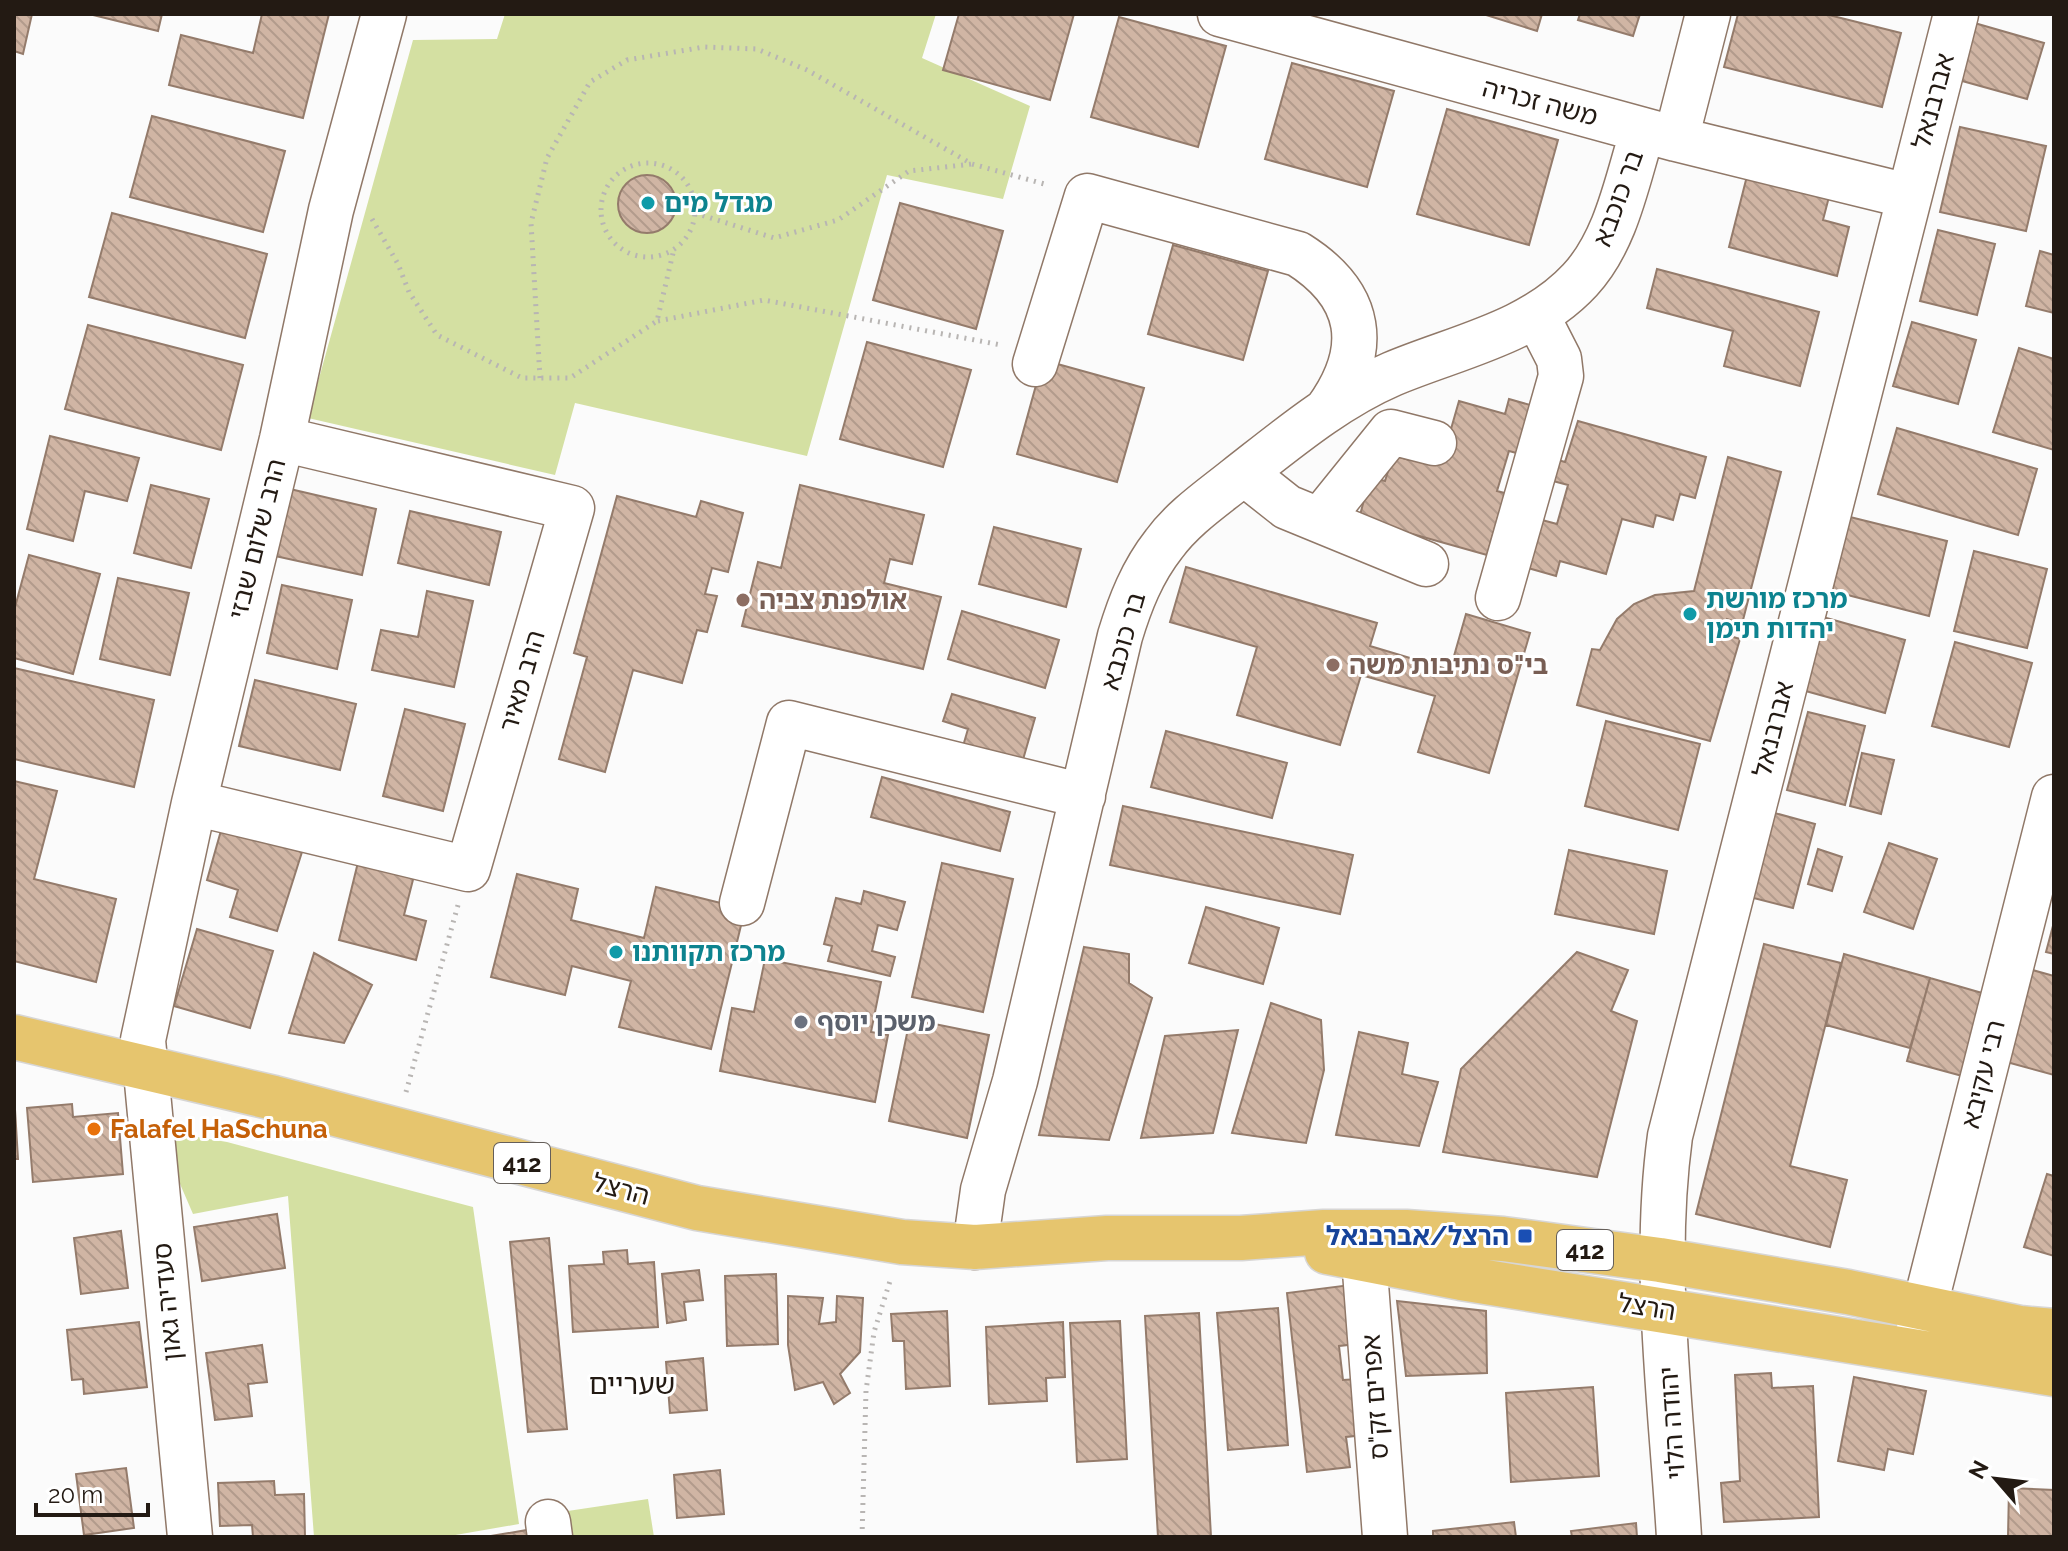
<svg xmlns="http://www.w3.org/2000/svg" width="2068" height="1551" font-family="Raleway,'Noto Sans Hebrew',sans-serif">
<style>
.green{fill:#d4e0a2}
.building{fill:url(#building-back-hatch);stroke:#947b6b;stroke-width:2}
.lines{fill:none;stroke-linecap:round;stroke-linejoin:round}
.minor-casing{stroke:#907868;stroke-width:47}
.major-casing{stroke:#d7d6d5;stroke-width:47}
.path{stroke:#b8b5b3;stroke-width:5;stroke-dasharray:2 6;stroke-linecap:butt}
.minor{stroke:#fff;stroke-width:44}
.major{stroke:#e6c56e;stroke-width:44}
.culture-dot{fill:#0f9aa8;stroke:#fff;stroke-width:3}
.education-dot{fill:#8d6e63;stroke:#fff;stroke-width:3}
.worship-dot{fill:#6b7280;stroke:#fff;stroke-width:3}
.food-dot{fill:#e8710a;stroke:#fff;stroke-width:3}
.transit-dot{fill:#1a4fb4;stroke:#fff;stroke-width:3}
.labels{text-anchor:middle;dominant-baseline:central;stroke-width:6;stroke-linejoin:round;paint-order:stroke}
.shield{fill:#fff;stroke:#655f5a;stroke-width:2}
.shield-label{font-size:24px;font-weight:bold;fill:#231a13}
.street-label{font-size:26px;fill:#231a13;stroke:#fff}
.culture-label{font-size:26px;font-weight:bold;fill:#0d838f;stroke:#fff;text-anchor:start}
.education-label{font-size:26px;font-weight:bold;fill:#785e54;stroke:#fff;text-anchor:start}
.worship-label{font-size:26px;font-weight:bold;fill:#5b616d;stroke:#fff;text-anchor:start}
.food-label{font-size:26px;font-weight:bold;fill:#c56008;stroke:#fff;text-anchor:start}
.transit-label{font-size:26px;font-weight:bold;fill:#164399;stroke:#fff;text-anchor:end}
.neighbourhood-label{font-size:28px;fill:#231a13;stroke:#fff}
</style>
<defs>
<pattern id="building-back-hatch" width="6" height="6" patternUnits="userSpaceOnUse" patternTransform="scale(2)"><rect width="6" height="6" fill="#d0b5a4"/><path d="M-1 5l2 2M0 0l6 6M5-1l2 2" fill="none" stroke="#b29b8c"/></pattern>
</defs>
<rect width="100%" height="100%" fill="#fbfbfb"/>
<path class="green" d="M505,14H936L922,58L1030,106L1003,199L887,175L807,456L575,403L555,475L308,418L413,40L497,39Z
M191,1136L227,1142L473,1207L519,1524L444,1537H314L288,1196L193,1214L171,1163L176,1141Z
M648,1499L654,1537H564L561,1512Z"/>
<path class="building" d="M14,14H32L23,54L14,51Z
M89,14H162L158,31Z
M262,14H329L303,118L169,85L181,35L253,53Z
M959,14H1074L1050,100L943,70Z
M1483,14H1542L1537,31Z
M1580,14H1640L1633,36L1578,20Z
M1738,14H1825L1901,33L1882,107L1724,67Z
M1119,17L1226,46L1198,147L1091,117Z
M1971,22L2044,43L2027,99L1955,79Z
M1292,63L1394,91L1367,187L1265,159Z
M1447,109L1558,140L1529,245L1417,214Z
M152,116L285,151L263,232L130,197Z
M1960,127L2046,146L2026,231L1940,212Z
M1748,172L1830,193L1823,220L1849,227L1837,276L1729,247Z
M618 204a29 29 0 1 1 58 0a29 29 0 1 1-58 0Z
M900,203L1003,231L976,329L873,300Z
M112,213L267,254L245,338L89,297Z
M1938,230L1995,244L1977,315L1920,301Z
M1173,245L1268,271L1243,360L1148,334Z
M2040,251L2054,255V313L2026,306Z
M1657,269L1819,312L1800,386L1724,366L1733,331L1647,308Z
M1912,322L1976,340L1958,404L1893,386Z
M88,325L243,365L221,450L65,409Z
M867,342L971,370L943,467L840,439Z
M2019,348L2054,359V450L1993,432Z
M1043,360L1144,388L1117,482L1017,454Z
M1509,399L1537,407L1524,455L1509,451L1497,491L1512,495L1506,516L1499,513L1487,555L1359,519L1370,477L1385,481L1393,455L1409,460L1412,448L1443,457L1459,401L1505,414Z
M1578,421L1706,457L1695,498L1680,494L1673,520L1656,515L1653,527L1622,519L1606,574L1560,561L1556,576L1528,568L1542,520L1557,524L1568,485L1553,481L1558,460L1565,462Z
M1897,428L2037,469L2018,535L1878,494Z
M50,436L139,458L127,501L85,491L73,541L27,529Z
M1728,457L1781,472L1742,624L1727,619L1723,634L1740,639L1710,741L1577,705L1592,649L1600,650L1617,619L1634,604L1655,595L1694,591Z
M151,485L209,499L191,568L134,553Z
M800,485L924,515L912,564L890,559L884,583L941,597L923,669L742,626L758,562L781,568Z
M290,489L376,509L362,575L275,556Z
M617,496L696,517L701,501L743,513L728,572L712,568L705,594L717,596L707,632L697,630L682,683L633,670L605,772L559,759L587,657L574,653Z
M410,511L501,532L489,585L398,563Z
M1850,517L1947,541L1929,616L1832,591Z
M994,527L1081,549L1066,607L979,584Z
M1974,551L2047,569L2027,648L1954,631Z
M29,555L100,574L73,674L14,658V611Z
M1186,567L1377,623L1370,646L1450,670L1466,614L1530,633L1489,773L1418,752L1435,696L1361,675L1340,745L1237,715L1257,647L1170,622Z
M118,578L189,593L170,675L100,659Z
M282,585L352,600L337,669L267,653Z
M427,591L473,601L454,687L372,670L381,630L418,637Z
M962,611L1059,640L1045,688L948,659Z
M1805,612L1905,640L1885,713L1784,685Z
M1955,642L2032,663L2009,747L1932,726Z
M14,668L154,700L134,787L14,759Z
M255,680L356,704L340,770L239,746Z
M952,694L1035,718L1020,770L961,753L968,729L943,721Z
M405,709L465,724L443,811L383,796Z
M1808,712L1865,726L1845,805L1787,790Z
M1606,721L1700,744L1678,830L1585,806Z
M1166,731L1287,763L1272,818L1151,787Z
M1862,753L1894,760L1881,814L1850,806Z
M882,777L1010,812L1000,851L871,817Z
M14,781L57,791L34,879L116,899L96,982L14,961Z
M1123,806L1353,855L1340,914L1110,865Z
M1760,809L1815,824L1793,908L1738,894Z
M222,827L302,852L277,931L230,917L238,890L207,880Z
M1889,843L1937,859L1913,929L1864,912Z
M1818,849L1842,857L1832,891L1808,884Z
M361,850L417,864L404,915L426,921L416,960L339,940Z
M1569,850L1667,871L1654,934L1555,914Z
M942,863L1013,879L983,1012L912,997Z
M517,874L578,889L571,920L644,938L656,887L745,909L711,1049L619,1027L631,981L572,966L565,995L491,977Z
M864,891L905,902L897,930L878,925L872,951L895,957L890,976L828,961L832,946L824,944L836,898L861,904Z
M1206,907L1279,928L1263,984L1189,963Z
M2054,922V954L2046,952Z
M197,929L273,951L250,1028L174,1006Z
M1764,944L1841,963L1790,1166L1847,1180L1830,1247L1696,1214Z
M1084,947L1129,954V983L1152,998L1109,1140L1039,1135Z
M1577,952L1628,970L1611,1011L1637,1021L1597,1177L1443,1152L1461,1069Z
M314,953L372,985L344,1043L289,1033Z
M1844,954L1930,978L1910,1048L1826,1025Z
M765,959L881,982L871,1032L888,1035L875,1102L720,1071L732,1008L754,1012Z
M2029,969L2054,976V1075L2003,1061Z
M1930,978L1989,995L1966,1077L1907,1061Z
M1271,1003L1321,1020L1324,1070L1306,1143L1232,1133Z
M910,1019L989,1035L967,1138L889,1121Z
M1238,1030L1213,1133L1141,1138L1165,1036Z
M1359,1032L1408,1043L1402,1074L1438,1082L1419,1146L1336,1135Z
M14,1093L18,1159H14Z
M72,1104L73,1117L118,1113L123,1174L33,1182L27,1108Z
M2047,1174L2054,1176V1256L2024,1247Z
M277,1214L285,1268L202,1281L194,1227Z
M121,1231L128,1288L81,1294L74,1238Z
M549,1238L567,1429L528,1432L510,1242Z
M627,1250L628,1264L654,1262L658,1327L573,1332L569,1266L604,1264L603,1252Z
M699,1270L703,1300L684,1302L686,1320L667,1323L662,1274Z
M776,1274L778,1344L727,1346L725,1276Z
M1350,1285L1357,1344L1339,1346L1343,1380L1358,1379L1364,1435L1346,1437L1350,1467L1307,1472L1287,1293Z
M788,1296L823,1298L819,1324L836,1322L837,1296L863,1298L860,1352L840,1374L850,1393L834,1404L823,1382L795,1390L788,1345Z
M1397,1301L1486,1311L1487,1373L1406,1376Z
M1278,1308L1288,1445L1228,1450L1217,1313Z
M947,1311L950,1386L906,1389L904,1341H893L891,1314Z
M1199,1313L1211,1537H1158L1145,1316Z
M1120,1321L1127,1459L1077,1462L1070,1323Z
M139,1322L147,1387L84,1394L83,1379L72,1380L67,1330Z
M1063,1322L1065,1377L1046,1378L1047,1401L989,1404L986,1327Z
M262,1345L267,1382L248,1384L252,1416L215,1420L206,1353Z
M703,1358L707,1410L670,1413L666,1362Z
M1771,1373L1772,1388L1813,1386L1819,1517L1724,1522L1721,1483L1740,1481L1735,1375Z
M1854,1377L1926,1391L1913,1454L1888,1449L1884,1470L1838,1461Z
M1593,1387L1599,1476L1511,1482L1506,1393Z
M126,1468L134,1528L84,1535L76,1474Z
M720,1470L724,1514L677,1518L674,1475Z
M274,1481L275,1495L304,1494L305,1537H253L252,1525L220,1526L218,1483Z
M2009,1488L2054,1490V1537H2008Z
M1514,1522L1516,1537H1433V1531Z
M1636,1523L1637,1537H1572L1571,1531Z
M527,1530L528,1537H485Z"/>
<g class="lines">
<g class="minor-casing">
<path id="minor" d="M1220,14L1676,139L1908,196
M1676,139L1708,14
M1035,364L1087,196L1298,254C1363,295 1371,349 1326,411
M1244,473L1287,507L1426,564
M1320,520L1391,432L1434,443
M1498,598L1561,376L1559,359L1537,316
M194,803L468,869L572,508L282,439
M742,903L789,723L1083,796
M975,1247L983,1190L1015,1081L1120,636C1130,603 1142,572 1164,544C1183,518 1211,499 1236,479C1285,441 1334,399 1392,374C1456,347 1531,333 1580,280C1617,240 1627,180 1643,130
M1361,1258L1365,1271L1385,1537
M1915,1345L2054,797
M548,1522L550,1537
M190,1537L143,1040L194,803L282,439L331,210L384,14
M1679,1537C1671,1404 1652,1268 1670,1136L1956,14"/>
</g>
<g class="major-casing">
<path id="major" d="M14,1037L274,1098L697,1208L902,1242L975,1247L1107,1238H1241L1324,1232H1406L1503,1239L1660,1260L1848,1292L2020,1328L2054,1331
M1327,1252L1461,1278L2054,1374"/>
</g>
<path class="path" d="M601 210a47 47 0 1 1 94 0a47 47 0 1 1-94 0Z
M695,213L774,238L838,220L909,171L972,164
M372,219L398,264L409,292L437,335L522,378H570L657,321L674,249
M658,321L764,300L1001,345
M540,378L531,223L547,158L590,82L627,60L704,47L757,49L807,70L972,164L1048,185
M406,1092L458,905
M862,1537L866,1391L874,1332L890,1281"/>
<use href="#minor" class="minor"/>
<use href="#major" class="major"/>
</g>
<g class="culture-dot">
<circle cx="648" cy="203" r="8"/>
<circle cx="1690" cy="614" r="8"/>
<circle cx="616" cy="952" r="8"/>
</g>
<g class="education-dot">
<circle cx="743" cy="600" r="8"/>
<circle cx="1333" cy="665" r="8"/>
</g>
<circle class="worship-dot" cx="801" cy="1022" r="8"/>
<circle class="food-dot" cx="94" cy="1129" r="8"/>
<rect class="transit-dot" x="1517" y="1228" width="16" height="16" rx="4"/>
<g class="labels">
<g class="shield">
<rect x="494" y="1143" width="56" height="40" rx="6"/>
<rect x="1557" y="1230" width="56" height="40" rx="6"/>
</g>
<g class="shield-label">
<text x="522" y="1163">412</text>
<text x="1585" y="1250">412</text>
</g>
<g class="street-label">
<text transform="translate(1933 101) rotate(-75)">אברבנאל</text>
<text transform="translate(1540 102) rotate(15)">משה זכריה</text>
<text transform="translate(1618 198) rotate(-70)">בר כוכבא</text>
<text transform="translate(257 539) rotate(-76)">הרב שלום שבזי</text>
<text transform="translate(1123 641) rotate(-74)">בר כוכבא</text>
<text transform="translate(522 681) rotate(-74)">הרב מאיר</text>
<text transform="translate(1773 729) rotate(-76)">אברבנאל</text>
<text transform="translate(1983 1074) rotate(-76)">רבי עקיבא</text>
<text transform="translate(621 1189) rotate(15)">הרצל</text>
<text transform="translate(167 1302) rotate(-95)">סעדיה גאון</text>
<text transform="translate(1647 1307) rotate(9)">הרצל</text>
<text transform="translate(1375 1397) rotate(-94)">אפרים זק"ס</text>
<text transform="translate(1672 1423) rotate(-94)">יהודה הלוי</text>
</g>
<g class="culture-label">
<text x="664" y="203">מגדל מים</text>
<text x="1706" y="599">מרכז מורשת<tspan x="1706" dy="30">יהדות תימן</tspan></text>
<text x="632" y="952">מרכז תקוותנו</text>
</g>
<g class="education-label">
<text x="759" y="600">אולפנת צביה</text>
<text x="1349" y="665">בי"ס נתיבות משה</text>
</g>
<g class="worship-label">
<text x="817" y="1022">משכן יוסף</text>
</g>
<g class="food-label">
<text x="110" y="1129">Falafel HaSchuna</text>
</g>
<g class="transit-label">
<text x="1509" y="1236">הרצל/אברבנאל</text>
</g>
<g class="neighbourhood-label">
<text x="632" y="1384">שעריים</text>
</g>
</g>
<rect width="2068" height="1551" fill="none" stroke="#231a13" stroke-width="32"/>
<g transform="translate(1996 1479) rotate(298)" stroke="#ffffff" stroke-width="6" paint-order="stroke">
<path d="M0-6L14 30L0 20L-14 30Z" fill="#231a13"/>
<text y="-12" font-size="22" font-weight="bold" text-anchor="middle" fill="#231a13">N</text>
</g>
<path d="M36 1503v12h112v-12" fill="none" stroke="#231a13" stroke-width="4"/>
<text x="48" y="1503" font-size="24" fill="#231a13" stroke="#ffffff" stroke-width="6" paint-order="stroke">20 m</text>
</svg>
